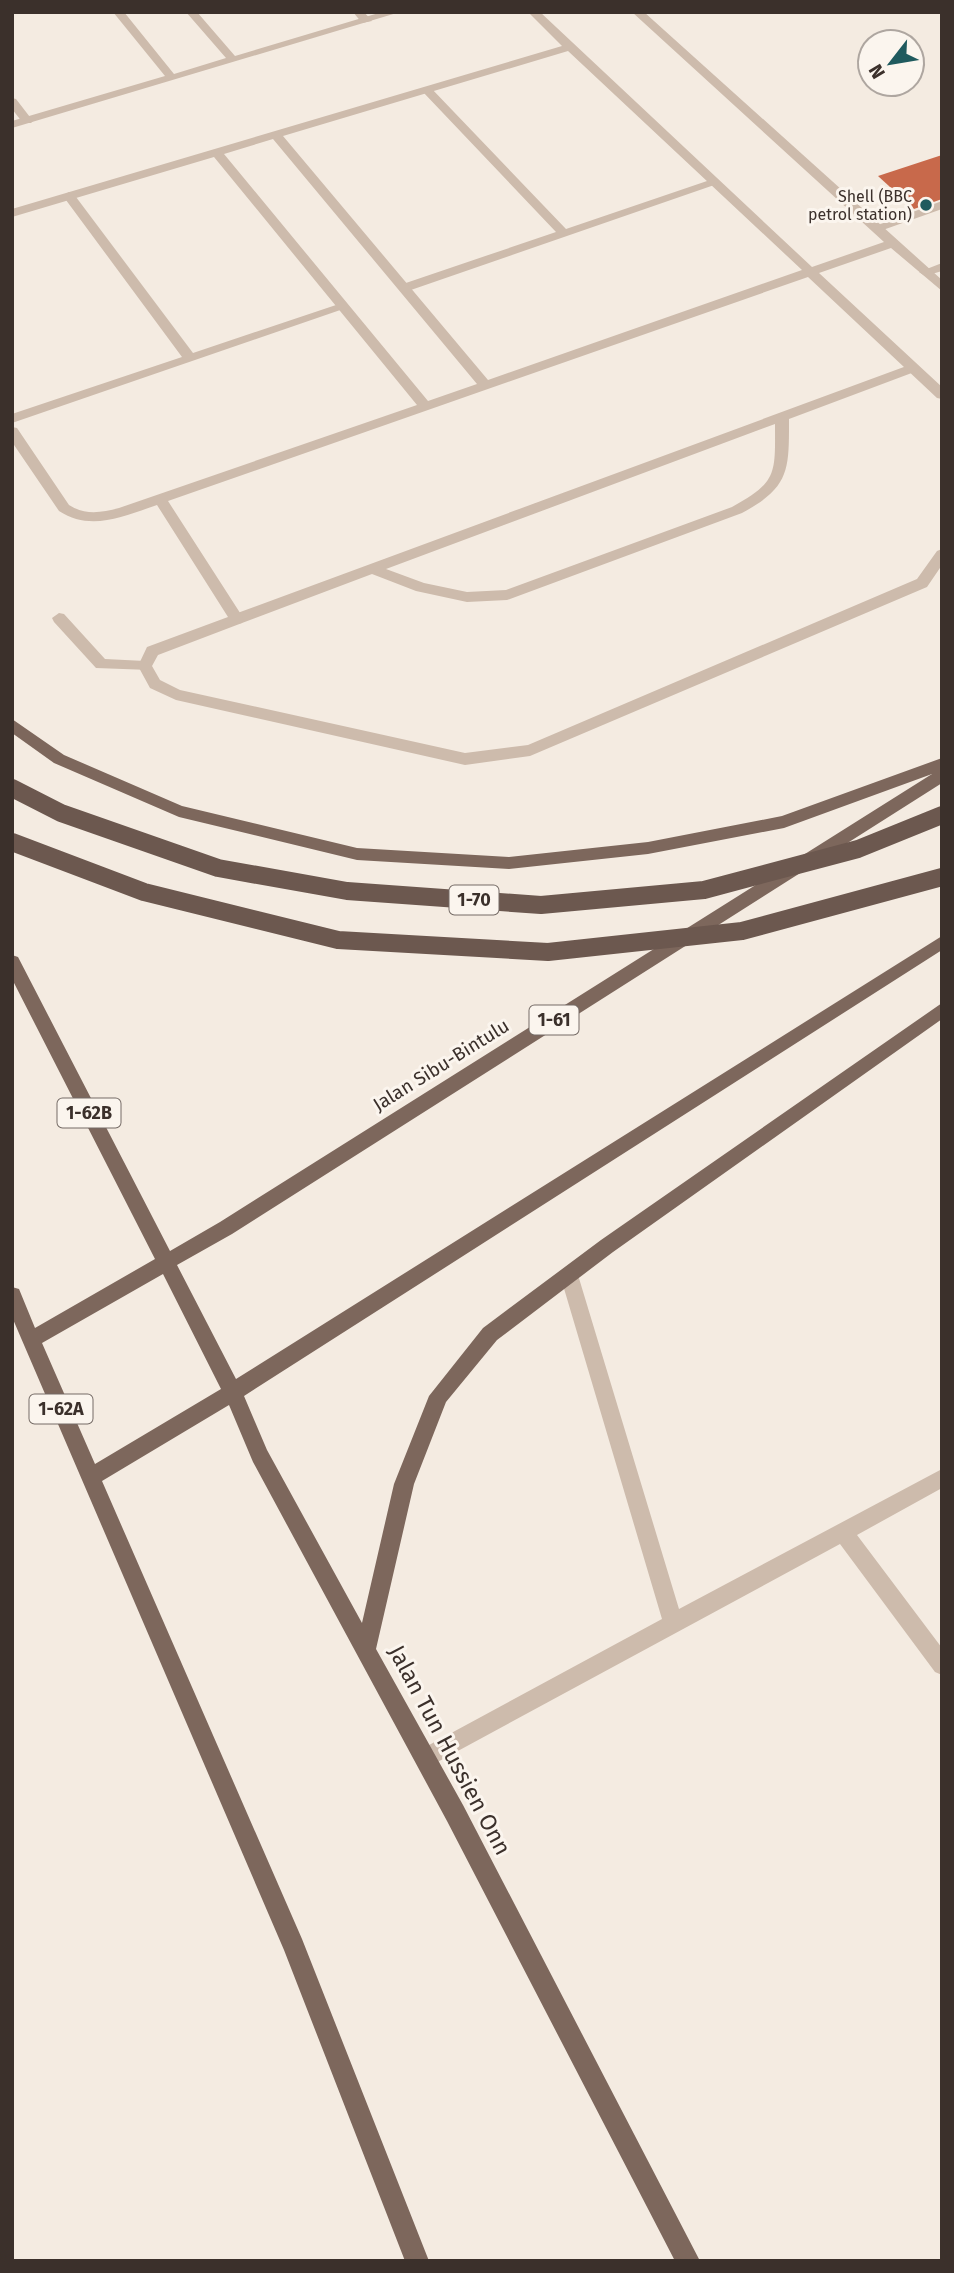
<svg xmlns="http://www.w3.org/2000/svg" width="954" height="2273" font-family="'Fira Sans',sans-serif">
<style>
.building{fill:#c8694b}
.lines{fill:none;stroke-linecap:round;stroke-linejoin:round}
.service{fill:#cdbbac;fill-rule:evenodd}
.minor{fill:#cdbbac;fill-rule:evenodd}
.primary{fill:#7d675c;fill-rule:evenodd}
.trunk-bridge{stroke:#6c584f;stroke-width:18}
.poi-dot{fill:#1f5a5e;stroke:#fbf5ee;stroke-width:2.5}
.labels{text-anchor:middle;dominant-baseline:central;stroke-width:6;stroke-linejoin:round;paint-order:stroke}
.far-poi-label{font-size:16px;fill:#3b302b;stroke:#fbf5ee;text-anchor:end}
.shield{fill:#fbf5ee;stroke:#756b66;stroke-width:2}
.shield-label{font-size:18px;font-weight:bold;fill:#3b302b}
.street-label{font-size:19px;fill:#3b302b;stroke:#fbf5ee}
.near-street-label{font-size:23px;fill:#3b302b;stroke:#fbf5ee}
</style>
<rect width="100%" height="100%" fill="#f4ebe1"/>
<path class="building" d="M942,155V199L914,209L878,176Z"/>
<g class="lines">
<path class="service" d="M353,12H364L372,21L362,23Z
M423,88H431L566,229L710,180L720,183L408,291H400V285L556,232L423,92Z
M12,98L16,99L33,121L31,123H23L12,109Z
M69,192L73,193L193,353L339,304H347L349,307L12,423V414L182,357L63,196Z
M942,201V209L880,231L870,228Z
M942,263V271L925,276L919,272Z
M912,364L917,365V371L789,419C789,470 790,487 742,513L507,600L467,602L416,591L372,574L242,623L237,624L230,619L232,615ZM775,424C775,473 778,482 732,507L506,590L467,592L424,583L386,569Z
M59,613L64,614L105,659L145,661L150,662L152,666L150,670L96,668L54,622L52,618Z
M569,1267L575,1269L578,1275L679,1609L942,1469V1488L857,1535L942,1648V1675L935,1672L840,1544L432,1765L425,1769L418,1765L414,1758L418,1751L662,1619L560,1275L563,1269Z"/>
<path class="minor" d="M113,12H124L174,74L226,58L186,12H197L235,56L382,12H400L12,128V121L165,76Z
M528,12H540L812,267L884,242L632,12H644L942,280V291L891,248L819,273L942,387V399L937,398L808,277L168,501L244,619L242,623L158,655L152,666L160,680L180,690L465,753L528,745L917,579L937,551L942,549V565L927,587L530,756L465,765L176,700L150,688L138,666L147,647L228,617L157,505C124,516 91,532 59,511L12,442V427L17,428L69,505C85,515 100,513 119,508L417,405L214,157L12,217V209L562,46ZM568,51L802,270L488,380L283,136ZM273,139L477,384L428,401L224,154Z"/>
<path class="primary" d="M12,719L64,755L182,806L357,848L509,857L648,842L782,816L942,758V783L232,1234L177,1265L236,1379L942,936V950L244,1396L267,1450L362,1623L394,1484L429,1396L483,1328L601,1240L942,1003V1019L613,1252L497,1340L446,1402L414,1484L376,1649L463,1805L700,2261H675L447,1821L253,1462L229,1405L102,1481L302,1939L429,2261H405L284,1950L12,1317V1287L19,1289L35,1328L155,1259L12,979V955L18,957L170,1251L220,1222L932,774L784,828L648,854L509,869L357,860L179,817L54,763L12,733ZM163,1274L221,1389L95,1464L42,1343Z"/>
<path class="trunk-bridge" d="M12,788L61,813L218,868L347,891L541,905L704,890L858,849L942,815
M12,842L144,892L338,940L548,952L742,931L942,877"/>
</g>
<circle class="poi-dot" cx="926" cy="205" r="7"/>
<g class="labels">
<g class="far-poi-label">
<text x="912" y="196">Shell (BBC<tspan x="912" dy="18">petrol station)</tspan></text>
</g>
<g class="shield">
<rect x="449.5" y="885.5" width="49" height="29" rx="5"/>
<rect x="529.5" y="1005.5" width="49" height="29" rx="5"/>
<rect x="57.5" y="1098.5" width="63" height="29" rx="5"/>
<rect x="29.5" y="1394.5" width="63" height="29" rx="5"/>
</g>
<g class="shield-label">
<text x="474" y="900">1-70</text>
<text x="554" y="1020">1-61</text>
<text x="89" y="1113">1-62B</text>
<text x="61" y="1409">1-62A</text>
</g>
<g class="street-label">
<text transform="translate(441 1065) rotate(-32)">Jalan Sibu-Bintulu</text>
</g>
<g class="near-street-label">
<text transform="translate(450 1750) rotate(62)">Jalan Tun Hussien Onn</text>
</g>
</g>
<rect width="954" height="2273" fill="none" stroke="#3b302b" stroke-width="28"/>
<g transform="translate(891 63) rotate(239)"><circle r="33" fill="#fbf5ee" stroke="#aea6a0" stroke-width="2"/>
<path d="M0-5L12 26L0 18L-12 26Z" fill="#1f5a5e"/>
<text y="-10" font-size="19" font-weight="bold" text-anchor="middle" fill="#3b302b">N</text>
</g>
</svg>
